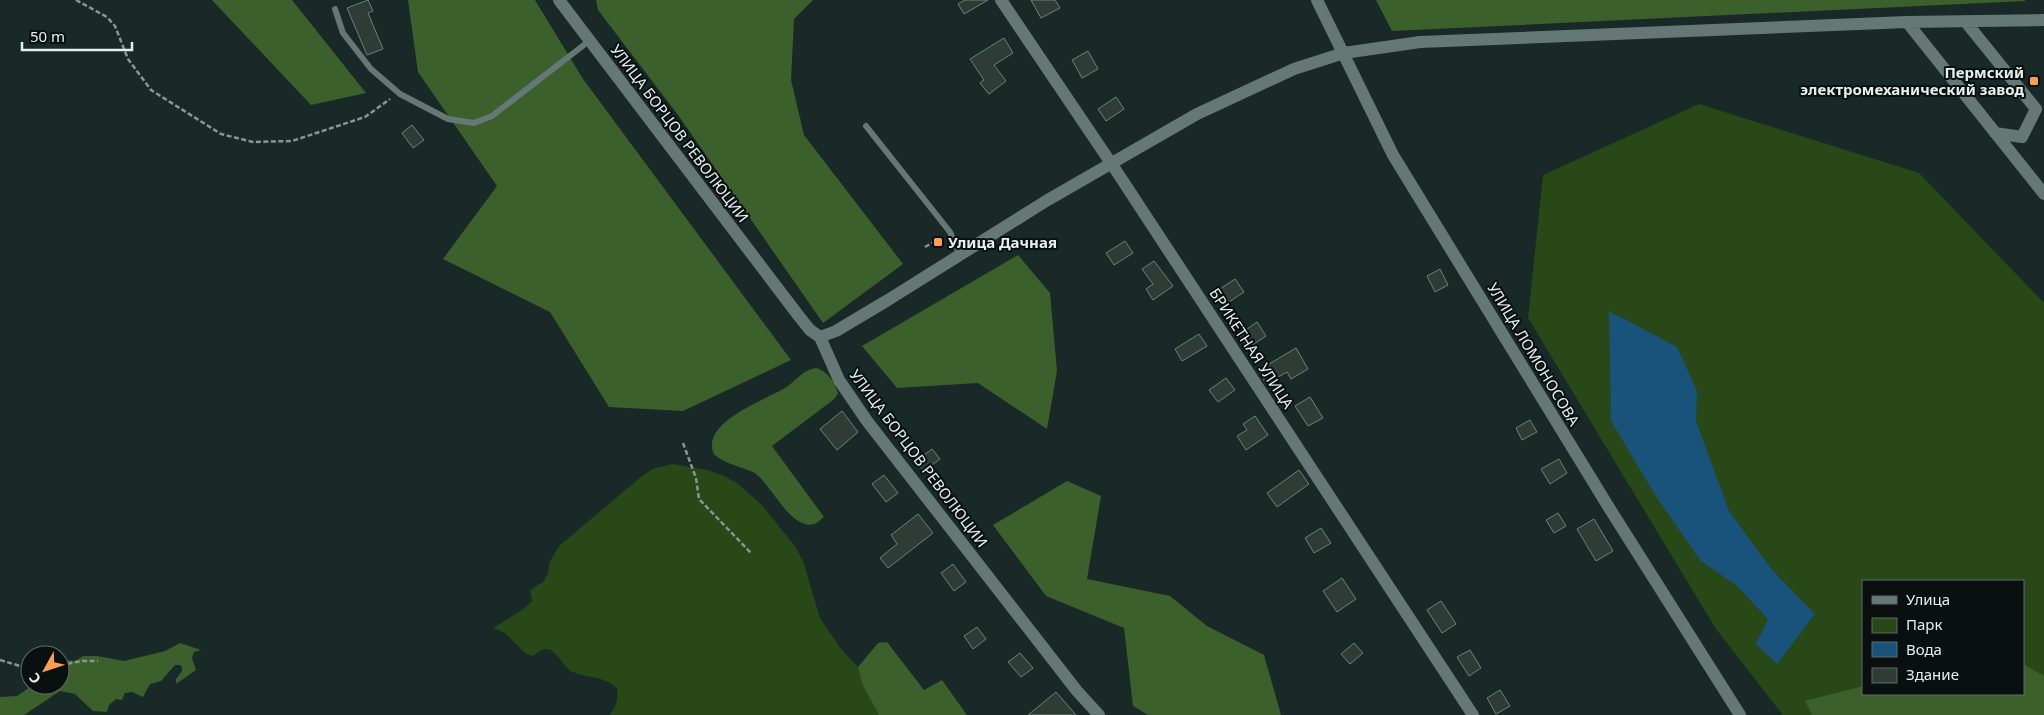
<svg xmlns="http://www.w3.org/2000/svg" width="2044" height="715" font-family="'Noto Sans',sans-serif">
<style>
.green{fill:#284818;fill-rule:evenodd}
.forest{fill:#3c602b}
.water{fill:#19537c}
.building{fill:#2e3c35;stroke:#718179}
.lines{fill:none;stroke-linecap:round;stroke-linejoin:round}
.path{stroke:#889695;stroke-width:2.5;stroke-dasharray:5 2.5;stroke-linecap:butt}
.lane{stroke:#657876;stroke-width:6}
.street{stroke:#657876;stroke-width:12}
.poi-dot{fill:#fd9d54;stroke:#09100f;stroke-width:2}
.labels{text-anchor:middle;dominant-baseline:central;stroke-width:4;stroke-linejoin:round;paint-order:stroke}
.poi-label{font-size:15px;font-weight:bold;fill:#e5f0ef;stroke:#09100f;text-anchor:end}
.street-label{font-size:15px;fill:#e5f0ef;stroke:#09100f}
</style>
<rect width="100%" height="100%" fill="#182928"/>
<path class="green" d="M1699,104L1919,173L2044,303V715H1783L1716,629L1528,318L1543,175ZM1863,581H2023V694H1863Z
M672,464L708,470L724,476L737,483L761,504L794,545L803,561L820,618L841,649L858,667L862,684L879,715H609C617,707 618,699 617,688C601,675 590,679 573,672C562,667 558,650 546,649C541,649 536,654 532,656L525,653L505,633L493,628L525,608L532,601L530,590L544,581L548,573L549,563L559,546L642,476L653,469Z"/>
<path class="forest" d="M212,0H292L366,93L311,105Z
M408,0H535L583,79L791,360L683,411L609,407L550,312L443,259L497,186L418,72Z
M596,0H813L794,19L791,80L804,135L903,264L823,323L678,115L598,10Z
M1376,0H2025V1L1392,31Z
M1018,255L1050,293L1057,371L1047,429L978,383L897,388L862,346Z
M816,368C826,370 836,383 838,394L833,400L772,446L824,517C821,519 818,523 814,524C790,531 770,481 753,472C744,468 716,461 713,452C703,421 765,400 785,388C796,381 802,370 816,368Z
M1067,481L1101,496L1087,579L1170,596L1207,626L1264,655L1281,715H1148L1133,706L1124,628L1046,596L993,525Z
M887,642L924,690L942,680L967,715H879L862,684L858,667L878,643Z
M180,643L201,650L194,652L192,658L196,670L176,684V679L182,671V667L180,665H175L161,681L150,684L143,697L132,692L125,693L122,700L116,699L109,705L107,712L93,711L75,694L60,691L24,715H0V697L17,696L33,685H60V659L75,661L83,656H97L124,661L165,651Z
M2023,664L2044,676V715H1812L1805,701L1863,686V694H2023Z"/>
<path class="water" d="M1609,311L1677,347L1697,391L1696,421L1729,511L1772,570L1815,614L1777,664L1756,644L1768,619L1736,585L1701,561L1657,498L1611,421Z"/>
<path class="building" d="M368,0L373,11L368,13L383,49L367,55L347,8Z
M965,0H988L964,14L958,4Z
M1031,0H1055L1060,8L1041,18Z
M1004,38L1013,53L994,65L1006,81L989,94L980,83L984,80L970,59Z
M1088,51L1098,69L1082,78L1072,60Z
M1116,97L1124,109L1106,121L1098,109Z
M412,125L424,140L413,148L402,133Z
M1125,241L1133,253L1114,265L1106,253Z
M1154,261L1173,286L1153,300L1146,289L1153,284L1142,269Z
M1440,269L1448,285L1435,292L1427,276Z
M1235,279L1244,292L1229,302L1220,289Z
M1257,322L1266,336L1248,348L1239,335Z
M1199,334L1207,346L1182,361L1175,349Z
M1296,348L1308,369L1291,379L1287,372L1266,384L1259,370Z
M1226,378L1235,390L1218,402L1209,390Z
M1310,397L1323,418L1308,426L1295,406Z
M842,411L858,432L837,450L820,429Z
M1255,416L1268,435L1246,450L1237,436L1247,430L1243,424Z
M1530,420L1537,432L1522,440L1516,428Z
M932,449L940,459L924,471L916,461Z
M1559,459L1567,473L1550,484L1541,469Z
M1299,470L1309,484L1277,507L1267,493Z
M884,475L898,493L886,502L872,484Z
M1558,513L1566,526L1554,533L1546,520Z
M918,514L933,533L888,568L880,558L897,544L891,535Z
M1594,519L1613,551L1596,561L1577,529Z
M1321,528L1331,543L1314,553L1305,538Z
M953,564L966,582L954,591L941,573Z
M1342,578L1356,599L1337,612L1323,591Z
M1441,601L1456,624L1442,633L1427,610Z
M977,627L986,639L973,649L964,636Z
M1354,643L1363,653L1350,664L1341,654Z
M1470,650L1481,668L1469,676L1457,657Z
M1020,653L1033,668L1021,677L1008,662Z
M1500,690L1510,706L1496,714L1487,698Z
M1056,692L1076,715H1028Z"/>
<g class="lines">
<path class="path" d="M76,0L107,17L115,26L128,59L151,90L221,134L253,142L292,141L365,117L390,99
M925,247L942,237
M683,443L696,478L699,499L751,553
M0,660L30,669
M60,665L82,661H98"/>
<path class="lane" d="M335,9L343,33L371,69L400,94L448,119L474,123L492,116L589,41
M866,126L950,232L960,255"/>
<path class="street" d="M559,0L798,315L810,330L820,337L839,380L867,421L1077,691L1099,715
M1001,0L1117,172L1473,715
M1317,0L1393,155L1608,506L1740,715
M1965,21L2036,109L2022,137L1995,133
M1907,22L2044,194
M820,337L836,331L888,300L1046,201L1197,114L1294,69L1344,53L1420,42L1907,22L2044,20"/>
</g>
<g class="poi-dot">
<rect x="2029" y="76" width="10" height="10" rx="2.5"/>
<rect x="933" y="237" width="10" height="10" rx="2.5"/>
</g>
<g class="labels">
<g class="poi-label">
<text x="2024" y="72">Пермский<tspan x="2024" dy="17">электромеханический завод</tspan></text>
<text x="948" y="242" text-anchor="start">Улица Дачная</text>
</g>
<g class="street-label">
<text transform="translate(680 133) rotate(53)">УЛИЦА БОРЦОВ РЕВОЛЮЦИИ</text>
<text transform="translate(1252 348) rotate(57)">БРИКЕТНАЯ УЛИЦА</text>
<text transform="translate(1534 354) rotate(59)">УЛИЦА ЛОМОНОСОВА</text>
<text transform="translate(919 458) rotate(53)">УЛИЦА БОРЦОВ РЕВОЛЮЦИИ</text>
</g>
</g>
<rect x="1862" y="580" width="162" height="115" fill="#09100f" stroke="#616a69"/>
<rect x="1872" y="596" width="25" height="8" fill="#657876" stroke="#616a69"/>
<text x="1906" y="605" font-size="15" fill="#e5f0ef">Улица</text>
<rect x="1872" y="618" width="25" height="15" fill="#284818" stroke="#616a69"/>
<text x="1906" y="630" font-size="15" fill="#e5f0ef">Парк</text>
<rect x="1872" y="642" width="25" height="15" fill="#19537c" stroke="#616a69"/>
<text x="1906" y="655" font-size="15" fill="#e5f0ef">Вода</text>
<rect x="1872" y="668" width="25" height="15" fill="#2e3c35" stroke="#616a69"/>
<text x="1906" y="680" font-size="15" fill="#e5f0ef">Здание</text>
<g transform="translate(45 670) rotate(230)"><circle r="24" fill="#09100f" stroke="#616a69"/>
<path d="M0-4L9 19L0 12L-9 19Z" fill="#fd9d54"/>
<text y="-8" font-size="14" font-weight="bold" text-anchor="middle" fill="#e5f0ef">С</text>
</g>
<path d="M22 42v8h110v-8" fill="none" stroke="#e5f0ef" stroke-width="2.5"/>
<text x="30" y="42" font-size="15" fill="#e5f0ef" stroke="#09100f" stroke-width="4" paint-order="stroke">50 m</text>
</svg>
